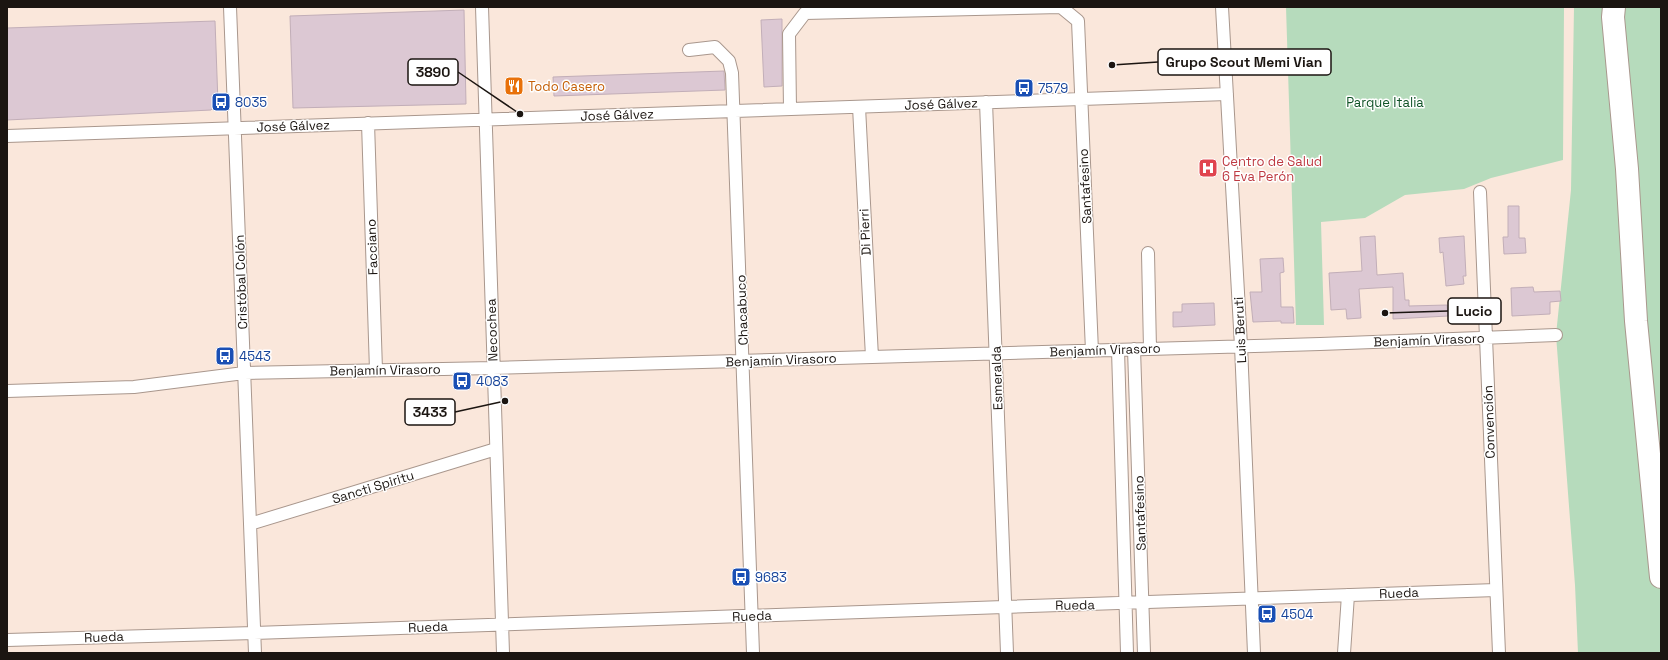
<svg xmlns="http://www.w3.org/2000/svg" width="1668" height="660" font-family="'Space Grotesk',sans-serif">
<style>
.green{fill:#b6dbbc}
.building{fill:#dcc8d3;stroke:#c2aeb8}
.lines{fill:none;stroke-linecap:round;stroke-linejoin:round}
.minor-casing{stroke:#a9978d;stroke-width:14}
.motorway-casing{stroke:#a9978d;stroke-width:24}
.minor{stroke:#fff;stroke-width:12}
.motorway{stroke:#fff;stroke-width:22}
.labels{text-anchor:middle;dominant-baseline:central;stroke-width:3;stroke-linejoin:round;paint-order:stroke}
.food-label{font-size:13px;fill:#c56008;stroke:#fff;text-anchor:start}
.transit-label{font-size:13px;fill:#164399;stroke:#fff;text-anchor:start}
.park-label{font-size:13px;fill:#105327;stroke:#fff}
.street-label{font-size:13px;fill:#1b1511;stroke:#fff}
.health-label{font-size:13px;fill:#be3a42;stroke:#fff;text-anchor:start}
.leader{fill:none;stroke:#1b1511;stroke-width:1.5}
.callout-dot{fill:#1b1511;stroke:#fff;stroke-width:1.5}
.callout{fill:#fff;stroke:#1b1511;stroke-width:1.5}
.callout-label{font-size:14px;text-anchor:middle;font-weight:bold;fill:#1b1511}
</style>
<rect width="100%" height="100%" fill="#fae7db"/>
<path class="green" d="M1286,7H1564L1563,160L1491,178L1464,189L1405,195L1365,218L1321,222L1324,325H1296Z
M1574,7H1661V653H1578L1575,585L1556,335L1571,190Z"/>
<path class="building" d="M464,10L466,104L293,108L290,16Z
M782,19V86L764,87L761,20Z
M215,21L218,103L211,110L7,120V28Z
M724,71L725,90L554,96L553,77Z
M1508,206H1519V238H1525L1526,253L1504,254L1503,237H1508Z
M1375,236L1377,275L1403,273L1405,300H1409V306L1447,305L1448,316L1393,319V287L1359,289L1361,318L1347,319L1346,309L1331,310L1329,273L1362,271L1360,237Z
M1464,236L1466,276H1463L1464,284L1446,286L1443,252L1440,253L1439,238Z
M1283,258L1284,272L1280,273L1281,307H1293L1294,323H1281V321L1253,322L1250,292H1262L1260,259Z
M1533,287L1534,292L1560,291L1561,301L1550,302V314L1512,316L1511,288Z
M1214,303L1215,325L1173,327V312H1182V304Z"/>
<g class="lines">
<g class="minor-casing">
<path id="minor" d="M230,7L255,653
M482,7L503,653
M1222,7L1241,346L1254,653
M689,50L715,47L729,61L732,73L753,653
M986,102L1007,653
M859,107L872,357
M790,109L789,34L805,13L1061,7L1078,21L1092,351
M368,123L376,370
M7,136L1227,94
M1480,192L1499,653
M1148,253L1150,349
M1134,349L1144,653
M1118,350L1127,653
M7,391L134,387L244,373L493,368L872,357L1320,344L1556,335
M250,524L496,449
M7,640L254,633L1496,590
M1344,653L1348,595"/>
</g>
<g class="motorway-casing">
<path id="motorway" d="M1614,7L1613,17L1627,169L1636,321L1661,577"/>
</g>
<use href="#minor" class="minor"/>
<use href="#motorway" class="motorway"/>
</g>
<defs>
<g id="restaurant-square" transform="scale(1)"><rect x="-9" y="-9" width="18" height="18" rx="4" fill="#e8710a" stroke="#fff"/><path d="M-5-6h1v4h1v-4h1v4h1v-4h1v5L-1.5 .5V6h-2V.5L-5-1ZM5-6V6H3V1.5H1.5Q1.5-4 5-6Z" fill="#fff"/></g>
<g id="bus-square" transform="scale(1)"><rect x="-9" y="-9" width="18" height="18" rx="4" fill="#1a4fb4" stroke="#fff"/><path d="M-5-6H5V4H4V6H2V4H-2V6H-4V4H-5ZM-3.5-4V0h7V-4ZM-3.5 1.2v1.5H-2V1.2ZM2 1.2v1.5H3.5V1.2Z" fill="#fff"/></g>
<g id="hospital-square" transform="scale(1)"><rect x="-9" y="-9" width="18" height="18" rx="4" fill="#e0444e" stroke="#fff"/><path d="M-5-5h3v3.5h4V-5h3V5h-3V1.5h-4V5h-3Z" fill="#fff"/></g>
</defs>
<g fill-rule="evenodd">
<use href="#restaurant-square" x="514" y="86"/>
<use href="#bus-square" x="1024" y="88"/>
<use href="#bus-square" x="221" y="102"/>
<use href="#hospital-square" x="1208" y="168"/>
<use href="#bus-square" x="225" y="356"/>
<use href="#bus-square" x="462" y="381"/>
<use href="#bus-square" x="741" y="577"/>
<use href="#bus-square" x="1267" y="614"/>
</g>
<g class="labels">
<g class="food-label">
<text x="528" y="86">Todo Casero</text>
</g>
<g class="transit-label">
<text x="1038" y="88">7579</text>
<text x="235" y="102">8035</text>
<text x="239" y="356">4543</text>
<text x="476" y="381">4083</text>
<text x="755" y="577">9683</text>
<text x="1281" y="614">4504</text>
</g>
<g class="park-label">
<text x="1385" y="102">Parque Italia</text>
</g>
<g class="street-label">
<text transform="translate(941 104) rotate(-2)">José Gálvez</text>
<text transform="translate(617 115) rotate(-2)">José Gálvez</text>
<text transform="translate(293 126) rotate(-2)">José Gálvez</text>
<text transform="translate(1085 186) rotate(-93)">Santafesino</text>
<text transform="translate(865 232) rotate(-93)">Di Pierri</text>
<text transform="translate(372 247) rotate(-92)">Facciano</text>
<text transform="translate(241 282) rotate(-92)">Cristóbal Colón</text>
<text transform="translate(742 310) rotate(-92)">Chacabuco</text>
<text transform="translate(492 330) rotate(-92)">Necochea</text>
<text transform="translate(1240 330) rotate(-93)">Luis Beruti</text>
<text transform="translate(1429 340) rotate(-2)">Benjamín Virasoro</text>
<text transform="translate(1105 350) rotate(-2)">Benjamín Virasoro</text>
<text transform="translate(781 360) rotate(-2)">Benjamín Virasoro</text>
<text transform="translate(385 370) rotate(-1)">Benjamín Virasoro</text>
<text transform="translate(997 378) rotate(-92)">Esmeralda</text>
<text transform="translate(1489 422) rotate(-92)">Convención</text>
<text transform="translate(373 487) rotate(-17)">Sancti Spiritu</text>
<text transform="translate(1140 513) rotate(-92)">Santafesino</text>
<text transform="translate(1399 593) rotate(-2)">Rueda</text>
<text transform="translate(1075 605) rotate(-1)">Rueda</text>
<text transform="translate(752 616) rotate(-2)">Rueda</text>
<text transform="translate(428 627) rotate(-2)">Rueda</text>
<text transform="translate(104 637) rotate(-2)">Rueda</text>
</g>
<g class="health-label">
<text x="1222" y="161">Centro de Salud<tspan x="1222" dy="15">6 Eva Perón</tspan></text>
</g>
</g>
<path class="leader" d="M1112 65L1158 62M520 114L458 72M1385 313L1448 311M505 401L455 412"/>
<g class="callout-dot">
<circle cx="1112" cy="65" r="4"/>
<circle cx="520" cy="114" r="4"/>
<circle cx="1385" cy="313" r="4"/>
<circle cx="505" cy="401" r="4"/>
</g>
<g class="callout">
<rect x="1158" y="49" width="173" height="26" rx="4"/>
<rect x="408" y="59" width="50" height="26" rx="4"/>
<rect x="1448" y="298" width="53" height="26" rx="4"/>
<rect x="405" y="399" width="50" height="26" rx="4"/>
</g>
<g class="callout-label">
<text x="1244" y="67">Grupo Scout Memi Vian</text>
<text x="433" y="77">3890</text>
<text x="1474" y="316">Lucio</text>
<text x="430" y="417">3433</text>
</g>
<rect width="1668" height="660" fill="none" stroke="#1b1511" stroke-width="16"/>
</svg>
